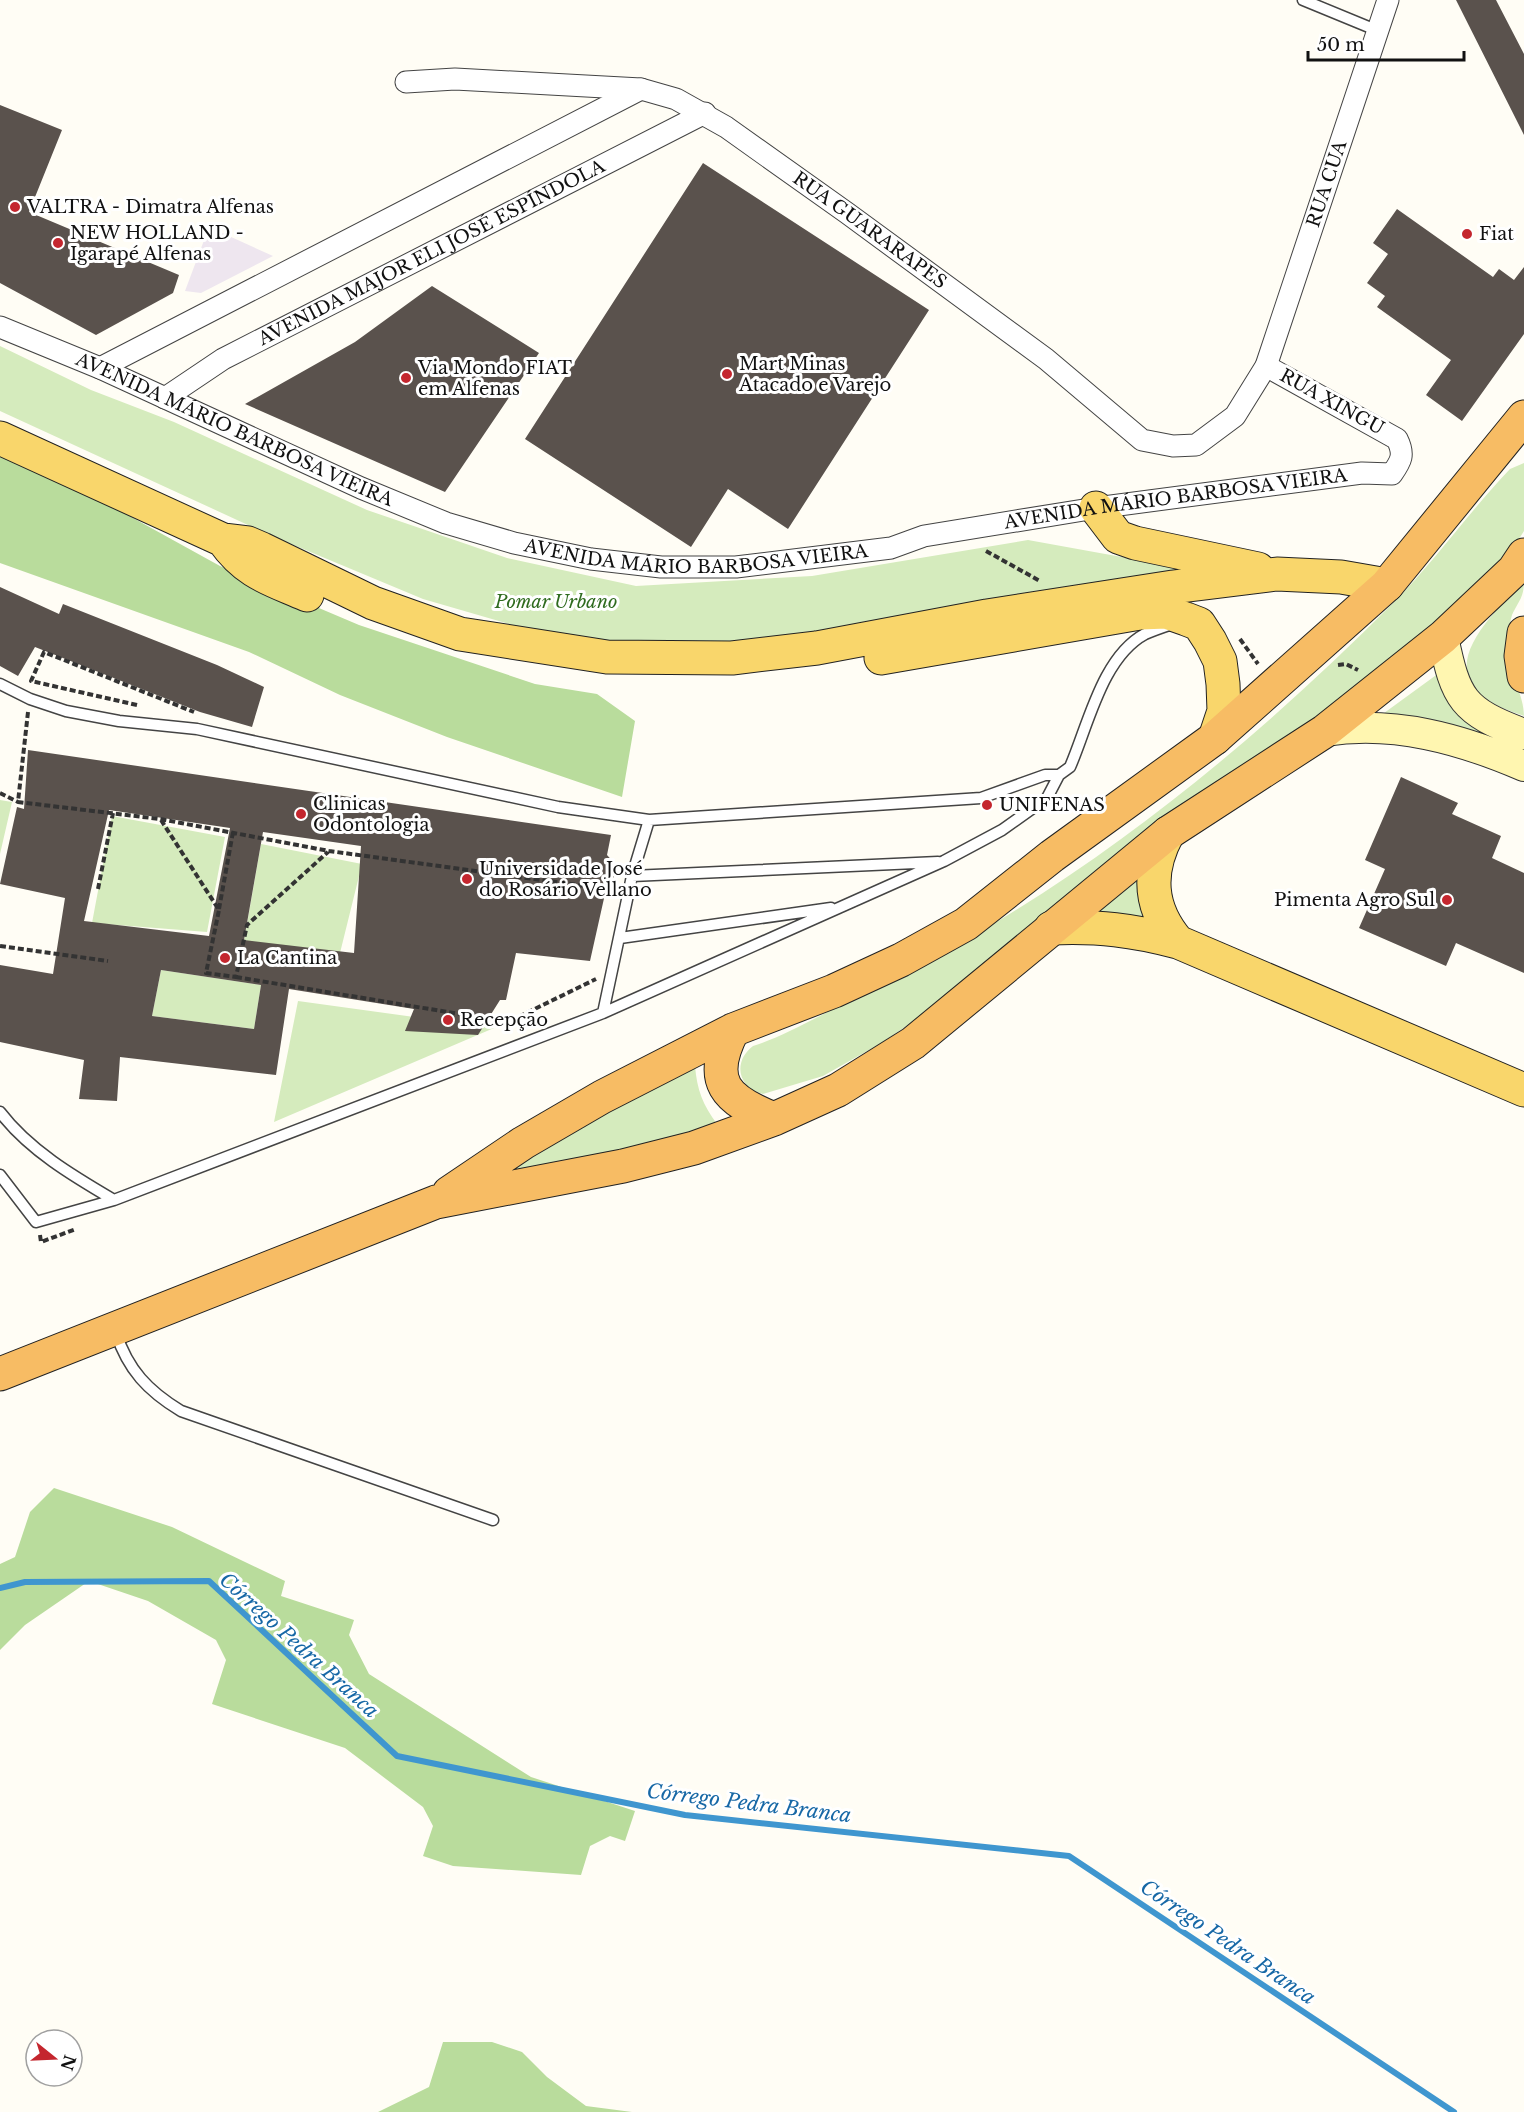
<svg xmlns="http://www.w3.org/2000/svg" width="1524" height="2112" font-family="'Libre Baskerville',serif">
<style>
.industrial{fill:#eee6ef}
.green{fill:#d5ebbd}
.forest{fill:#b9dc9c}
.lines{fill:none;stroke-linecap:round;stroke-linejoin:round}
.stream{stroke:#3f96cf;stroke-width:6}
.building{fill:#5a524d;fill-rule:evenodd}
.service-casing{stroke:#444;stroke-width:13}
.minor-casing{stroke:#444;stroke-width:23}
.secondary-casing{stroke:#333;stroke-width:32}
.primary-casing{stroke:#222;stroke-width:35}
.trunk-casing{stroke:#222;stroke-width:35}
.path{stroke:#333;stroke-width:4;stroke-dasharray:6 3;stroke-linecap:butt}
.service{stroke:#fff;stroke-width:10}
.minor{stroke:#fff;stroke-width:21}
.secondary{stroke:#fff6b0;stroke-width:30}
.primary{stroke:#f9d66b;stroke-width:33}
.trunk{stroke:#f7bc64;stroke-width:33}
.poi-dot{fill:#c4262e;stroke:#fff;stroke-width:2}
.labels{text-anchor:middle;dominant-baseline:central;stroke-width:6;stroke-linejoin:round;paint-order:stroke}
.street-label{font-size:18px;fill:#111;stroke:#fff}
.poi-label{font-size:18px;fill:#111;stroke:#fff;text-anchor:start}
.park-label{font-size:18px;font-style:italic;fill:#2f6b1f;stroke:#fff}
.water-label{font-size:20px;font-style:italic;fill:#1768a6;stroke:#fff}
</style>
<rect width="100%" height="100%" fill="#fffdf5"/>
<path class="industrial" d="M209,227L273,256L201,293L185,291Z"/>
<path class="green" d="M0,346L91,390L174,422L367,510L507,558L636,586L812,576L1028,540L1188,569L819,636L652,648L550,636L423,599L272,536L0,411Z
M1524,463V531L1508,556L1460,611L934,1007L883,1042L823,1076L763,1094C737,1088 733,1061 753,1046C789,1035 836,1006 871,990C1067,896 1240,757 1393,603C1435,561 1469,512 1510,469Z
M1524,580C1524,598 1519,600 1512,615C1509,624 1508,642 1508,653C1510,675 1524,695 1524,716C1510,711 1494,706 1482,696C1438,660 1500,608 1524,580Z
M1439,673L1524,744V760L1380,716Z
M0,800L12,802L0,854Z
M112,816L225,837L207,932L92,923Z
M261,844L362,864L339,957L244,941Z
M1137,877L1154,924L1091,914Z
M161,970L261,985L254,1029L152,1016Z
M298,1001L494,1028L274,1122Z
M695,1066C697,1090 703,1105 717,1124L682,1140L489,1180L662,1079Z"/>
<path class="forest" d="M0,455L115,508L220,566L359,625L535,684L597,694L635,721L622,797L447,737L340,695L249,652L0,563Z
M54,1488L172,1527L285,1581L281,1596L354,1620L349,1635L369,1674L531,1777L635,1811L625,1841L610,1836L590,1846L581,1875L453,1866L423,1856L433,1826L423,1807L345,1748L212,1704L226,1660L216,1640L148,1601L89,1581L25,1625L0,1650V1564L15,1557L30,1512Z
M443,2042H492L522,2052L547,2077L586,2106L632,2112H378L429,2087Z"/>
<g class="lines">
<path class="stream" d="M0,1588L25,1582L209,1581L397,1756L685,1815L1069,1856L1454,2112"/>
</g>
<path class="building" d="M1456,0H1496L1524,54V135Z
M0,105L62,130L29,212L179,275L173,293L96,335L0,283Z
M703,163L929,310L788,529L728,489L691,547L525,439Z
M1397,209L1493,277L1499,269L1514,280L1524,267V334L1462,421L1426,395L1451,360L1377,307L1385,296L1367,283L1388,254L1373,243Z
M432,286L539,353L445,492L245,404L355,342Z
M0,587L59,614L63,604L217,665L264,687L252,727L200,712L35,647L18,676L0,666Z
M28,750L611,835L607,855L616,865L618,872L607,885L590,961L516,953L506,1000H500L478,1035L405,1031L414,1009L289,989L276,1075L120,1057L117,1101L79,1099L84,1060L0,1042V965L53,974L65,898L0,884L17,807L24,809ZM109,810L230,828L209,936L84,921ZM263,832L361,846L354,953L244,940ZM161,970L261,985L254,1029L152,1016Z
M1401,777L1458,803L1452,814L1501,836L1492,858L1524,873V973L1456,943L1446,966L1359,928L1385,869L1365,860Z"/>
<g class="lines">
<g class="service-casing">
<path id="service" d="M1303,0L1376,30
M0,684L30,699L66,711L119,721L197,729L558,807L649,820L981,798L1045,775H1059
M632,876L938,862
M620,938L831,908
M603,1013L632,876L649,820
M0,1112C29,1150 73,1176 114,1200
M0,1175L36,1222L114,1200L603,1013L944,861L1002,830L1047,798L1059,775L1070,767C1088,726 1102,657 1145,634C1154,630 1163,627 1172,624
M116,1333C128,1370 148,1391 181,1411L493,1520"/>
</g>
<g class="minor-casing">
<g id="minor">
<path id="s1" d="M406,82L455,79L641,89L676,99L726,127L847,213L1046,359L1142,440L1173,446L1196,445L1235,416L1266,366L1388,0"/>
<path id="s2" d="M0,327L100,368L361,488L446,523L514,543L591,559L661,567H736L891,548L924,536L979,527L1096,508L1362,473L1392,474C1401,461 1405,455 1397,439L1266,366"/>
<path d="M100,368L641,89"/>
<path id="s3" d="M165,398L223,359L705,113"/>
</g>
</g>
<g class="secondary-casing">
<path id="secondary" d="M1443,637C1456,699 1462,711 1524,734
M1325,731C1394,720 1461,739 1524,766"/>
</g>
<g class="primary-casing">
<path id="primary" d="M0,438L223,540L248,543L262,549L373,603L460,634L607,657L732,658L817,648L987,616L1173,587L1277,574L1341,577L1387,585
M1096,508L1118,537L1135,543L1258,569
M223,540C247,574 271,579 307,595
M881,658L1140,613L1166,612L1186,619L1199,624L1210,641L1220,661L1223,684L1224,711L1215,738
M1168,833C1147,872 1149,908 1178,942
M1051,928C1098,926 1133,930 1178,942L1524,1090"/>
</g>
<g class="trunk-casing">
<path id="trunk" d="M1524,633L1521,656L1524,676
M733,1030C706,1082 726,1100 774,1119
M449,1193L523,1143L602,1097L733,1030L834,991L901,960L966,924L1052,856L1215,738L1387,585L1524,417
M0,1374L436,1202L623,1166L694,1148L774,1119L838,1090L913,1043L1168,833L1325,731L1443,637L1514,570L1524,555"/>
</g>
<path class="path" d="M986,551L1040,581
M1240,639L1258,664
M1338,665L1346,664L1358,670
M137,705L31,681L44,652L194,712
M28,712L18,802L160,819L329,851L615,890
M0,793L18,802
M161,820L219,910L206,973L236,977L247,925L328,852
M98,889L113,813
M219,909L233,832
M0,946L108,961
M236,977L508,1022L596,979
M40,1235L41,1242L76,1229"/>
<use href="#service" class="service"/>
<use href="#minor" class="minor"/>
<use href="#secondary" class="secondary"/>
<use href="#primary" class="primary"/>
<use href="#trunk" class="trunk"/>
</g>
<g class="poi-dot">
<circle cx="15" cy="207" r="6"/>
<circle cx="1467" cy="234" r="6"/>
<circle cx="58" cy="243" r="6"/>
<circle cx="727" cy="374" r="6"/>
<circle cx="406" cy="378" r="6"/>
<circle cx="987" cy="805" r="6"/>
<circle cx="301" cy="814" r="6"/>
<circle cx="467" cy="879" r="6"/>
<circle cx="1447" cy="900" r="6"/>
<circle cx="225" cy="958" r="6"/>
<circle cx="448" cy="1020" r="6"/>
</g>
<g class="labels">
<g class="street-label">
<text stroke="none"><textPath href="#s1" startOffset="1204">RUA CUA</textPath></text>
<text stroke="none"><textPath href="#s1" startOffset="506">RUA GUARARAPES</textPath></text>
<text stroke="none"><textPath href="#s3" startOffset="304">AVENIDA MAJOR ELI JOSÉ ESPÍNDOLA</textPath></text>
<text transform="translate(1332 402) rotate(29)">RUA XINGU</text>
<text stroke="none"><textPath href="#s2" startOffset="256">AVENIDA MÁRIO BARBOSA VIEIRA</textPath></text>
<text stroke="none"><textPath href="#s2" startOffset="1228">AVENIDA MÁRIO BARBOSA VIEIRA</textPath></text>
<text stroke="none"><textPath href="#s2" startOffset="742">AVENIDA MÁRIO BARBOSA VIEIRA</textPath></text>
</g>
<g class="poi-label">
<text x="27" y="207">VALTRA - Dimatra Alfenas</text>
<text x="70" y="233">NEW HOLLAND -<tspan x="70" dy="21">Igarapé Alfenas</tspan></text>
<text x="1479" y="234">Fiat</text>
<text x="739" y="364">Mart Minas<tspan x="739" dy="21">Atacado e Varejo</tspan></text>
<text x="418" y="368">Via Mondo FIAT<tspan x="418" dy="21">em Alfenas</tspan></text>
<text x="313" y="804">Clinicas<tspan x="313" dy="21">Odontologia</tspan></text>
<text x="999" y="805">UNIFENAS</text>
<text x="479" y="869">Universidade José<tspan x="479" dy="21">do Rosário Vellano</tspan></text>
<text x="1435" y="900" text-anchor="end">Pimenta Agro Sul</text>
<text x="237" y="958">La Cantina</text>
<text x="460" y="1020">Recepção</text>
</g>
<g class="park-label">
<text x="556" y="602">Pomar Urbano</text>
</g>
<g class="water-label">
<text transform="translate(299 1645) rotate(42)">Córrego Pedra Branca</text>
<text transform="translate(749 1803) rotate(7)">Córrego Pedra Branca</text>
<text transform="translate(1228 1942) rotate(34)">Córrego Pedra Branca</text>
</g>
</g>
<g transform="translate(54 2058) rotate(108)"><circle r="28" fill="#ffffff" stroke="#a0a0a0" stroke-width="1.5"/>
<path d="M0-4.5L10 22L0 15L-10 22Z" fill="#c4262e"/>
<text y="-9" font-size="16" font-weight="bold" text-anchor="middle" fill="#111111">N</text>
</g>
<path d="M1308 51v9h156v-9" fill="none" stroke="#111111" stroke-width="3"/>
<text x="1317" y="51" font-size="18" fill="#111111" stroke="#ffffff" stroke-width="4.5" paint-order="stroke">50 m</text>
</svg>
